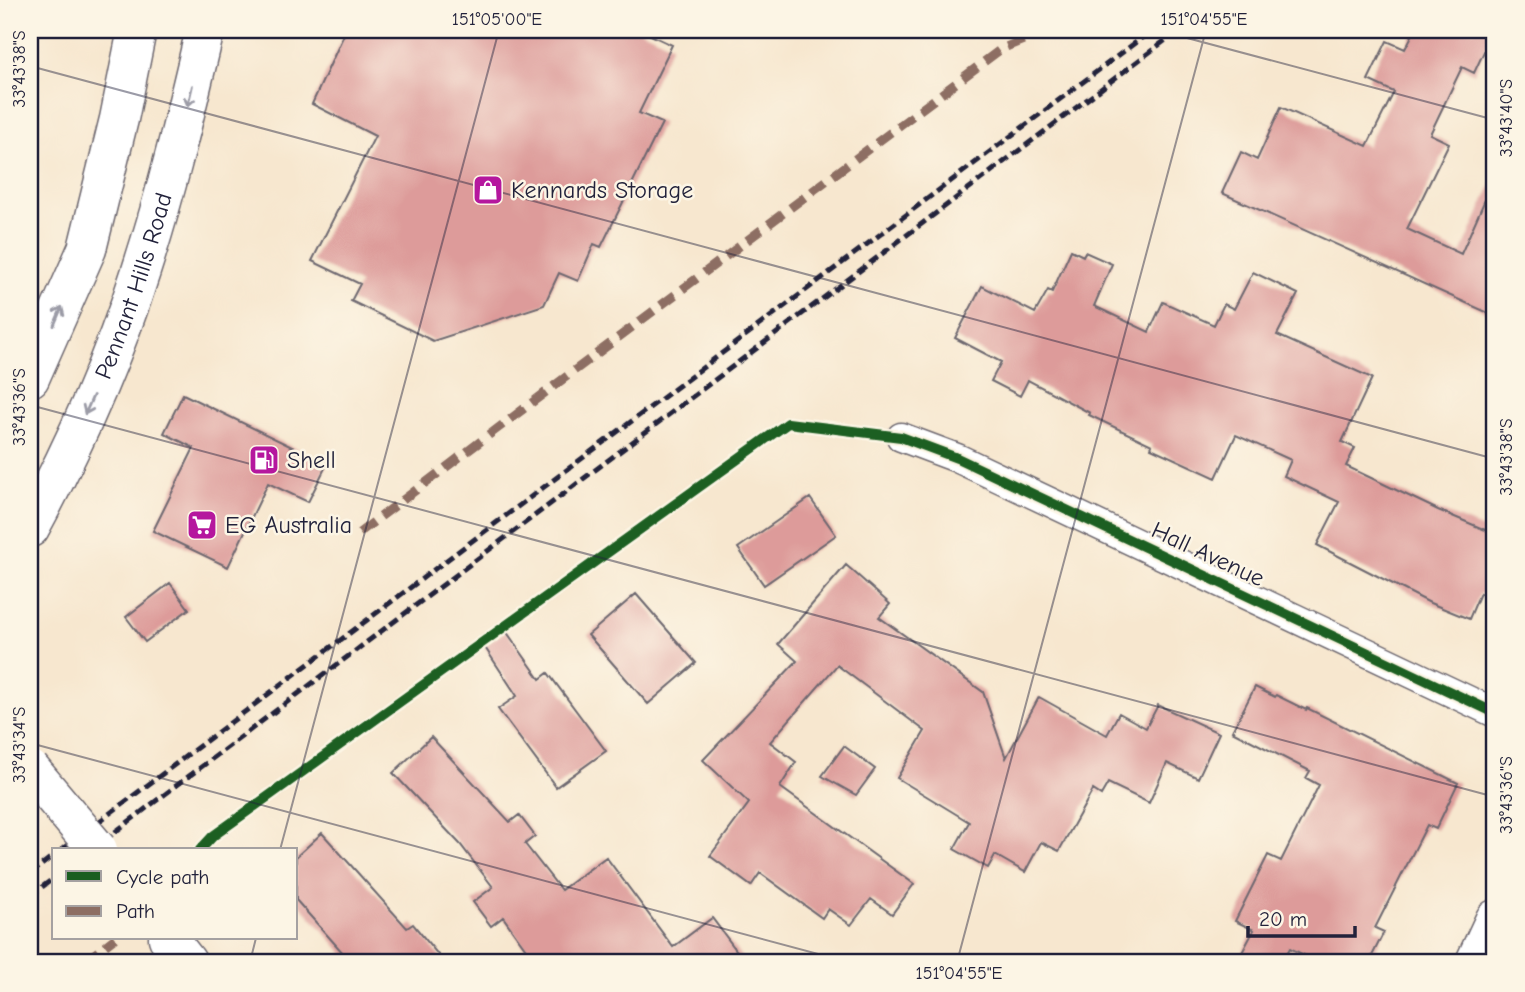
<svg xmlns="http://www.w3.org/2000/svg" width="1525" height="992" font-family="'Comic Neue',sans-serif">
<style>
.building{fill:#dd9b9a}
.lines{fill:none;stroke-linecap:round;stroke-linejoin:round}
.minor-casing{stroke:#6d676f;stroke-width:31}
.secondary-casing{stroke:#6d676f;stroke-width:41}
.trunk-casing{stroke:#6d676f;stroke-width:41}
.minor{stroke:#fff;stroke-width:28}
.secondary{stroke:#fff;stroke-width:38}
.trunk{stroke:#fff;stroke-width:38}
.rail{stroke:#22223b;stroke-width:5;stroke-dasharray:10 5;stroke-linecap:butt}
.secondary-bridge-casing{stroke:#6d676f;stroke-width:41;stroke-linecap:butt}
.secondary-bridge{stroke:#fff;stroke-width:38}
.quiet{stroke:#8d6e63;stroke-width:9;stroke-dasharray:18 9;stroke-linecap:butt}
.cycleway-casing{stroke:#fcf5e5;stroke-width:15}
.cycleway{stroke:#1b5e20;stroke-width:10}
.oneway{stroke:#9c9ca7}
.ticks{fill:none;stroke:#22223b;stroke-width:2;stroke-opacity:0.45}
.labels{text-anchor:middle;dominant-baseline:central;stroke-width:5;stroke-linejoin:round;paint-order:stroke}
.poi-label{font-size:24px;fill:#22223b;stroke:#fcf5e5;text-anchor:start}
.street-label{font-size:24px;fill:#22223b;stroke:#fcf5e5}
.neatline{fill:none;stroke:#22223b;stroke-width:2.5}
.ticks-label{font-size:18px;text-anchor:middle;fill:#22223b}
</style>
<rect width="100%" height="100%" fill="#fcf5e5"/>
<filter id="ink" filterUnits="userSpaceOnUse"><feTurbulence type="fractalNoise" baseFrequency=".0143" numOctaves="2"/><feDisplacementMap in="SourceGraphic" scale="14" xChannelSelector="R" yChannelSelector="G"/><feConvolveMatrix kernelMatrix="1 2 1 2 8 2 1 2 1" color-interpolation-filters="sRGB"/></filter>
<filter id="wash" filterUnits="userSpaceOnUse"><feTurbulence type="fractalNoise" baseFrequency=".00686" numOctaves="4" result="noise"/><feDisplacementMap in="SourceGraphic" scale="28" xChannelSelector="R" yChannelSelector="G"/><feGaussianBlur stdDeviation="1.57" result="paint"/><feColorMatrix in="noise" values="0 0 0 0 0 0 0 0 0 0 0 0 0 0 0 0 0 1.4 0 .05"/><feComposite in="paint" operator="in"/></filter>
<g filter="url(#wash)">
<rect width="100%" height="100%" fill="#f7e7cf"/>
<g id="blocks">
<path class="building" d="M346,30H640L672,45L639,113L662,123L601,247L594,244L578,281L559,273L544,305L433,341L351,301L360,284L312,261L375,136L312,104Z
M1415,30H1494L1474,73L1462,67L1430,134L1449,143L1407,229L1461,254L1495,177V316L1222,193L1241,152L1257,160L1281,107L1367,146L1394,92L1368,80L1387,41L1405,49Z
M1071,250L1083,256L1085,252L1112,264L1094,306L1149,332L1163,302L1214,325L1224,304L1234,309L1253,272L1298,294L1277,335L1372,378L1342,442L1355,448L1346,466L1438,510L1495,534V601L1480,593L1469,619L1430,603L1317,545L1339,502L1284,476L1291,460L1236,435L1216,478L1151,448L1152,445L1089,415L1090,413L1028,380L1020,396L991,381L1001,362L955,338L982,286L1035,313L1048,290L1052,292Z
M183,394L327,464L308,502L268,483L228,567L153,531L194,448L164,433Z
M810,498L836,535L764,585L738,548Z
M846,565L890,604L879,617L983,692L1006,758L1039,697L1107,735L1119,713L1146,728L1158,705L1219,733L1198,778L1167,763L1149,803L1108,783L1101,795L1093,790L1059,851L1041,842L1025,872L995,855L988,868L954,849L969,822L897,778L925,731L837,665L770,742L796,762L780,787L914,884L892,914L871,899L851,925L828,909L822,918L760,873L751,886L710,856L749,803L703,760L797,661L778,644Z
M170,583L189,609L145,642L126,617Z
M636,594L696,663L648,704L588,635Z
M506,631L540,679L548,673L606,751L556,787L498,709L517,696L484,646Z
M1255,687L1275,697L1276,695L1306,710L1307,708L1458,783L1436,829L1427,825L1375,928L1384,932L1369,962H1318L1290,948L1282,962H1237L1254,930L1235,921L1268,855L1281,861L1319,785L1306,778L1310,771L1232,731Z
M431,737L510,822L519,815L535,836L525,844L561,890L606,857L673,947L712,918L745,962H535L503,917L491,926L473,902L493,887L460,844L393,773Z
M844,746L875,769L856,795L822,776Z
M322,833L407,928L413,924L444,962H351L296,900V857Z"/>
</g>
</g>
<g filter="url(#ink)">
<use href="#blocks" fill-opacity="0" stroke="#6d676f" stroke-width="2"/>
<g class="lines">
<g class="minor-casing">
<path id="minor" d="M901,437L957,458L1495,713"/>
</g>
<g class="secondary-casing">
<path id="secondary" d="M168,938L187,962
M1475,962L1495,919"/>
</g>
<g class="trunk-casing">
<g id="trunk">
<path d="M30,378L87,249L119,119L137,30"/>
<path id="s1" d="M30,528C74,447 113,359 141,271C167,191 186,111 205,30"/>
</g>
</g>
<use href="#minor" class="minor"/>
<use href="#secondary" class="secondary"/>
<use href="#trunk" class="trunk"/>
<path class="rail" d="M61,850L1152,30
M91,850L1179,30
M30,874L54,855
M30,896L54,878"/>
<g class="secondary-bridge-casing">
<path id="secondary-bridge" d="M30,769L98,850"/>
</g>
<use href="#secondary-bridge" class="secondary-bridge"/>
<path class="quiet" d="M359,533L1001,49L1048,30
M84,962L115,938"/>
<g class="cycleway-casing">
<path id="cycleway" d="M200,850L213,836L788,423L901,437L957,458L1495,713"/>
</g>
<use href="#cycleway" class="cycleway"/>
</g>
<defs><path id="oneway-shaft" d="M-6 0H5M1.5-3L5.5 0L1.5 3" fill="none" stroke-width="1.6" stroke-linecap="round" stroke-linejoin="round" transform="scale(1.75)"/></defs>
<g class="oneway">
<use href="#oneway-shaft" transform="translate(190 96) rotate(103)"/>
<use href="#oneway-shaft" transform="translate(58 316) rotate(-67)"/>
<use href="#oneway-shaft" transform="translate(89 405) rotate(114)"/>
</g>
</g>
<path class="ticks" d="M1157,30L1495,120M30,66L1495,459M30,405L1495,797M30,743L848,962M280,850L499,30M250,962L256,938M957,962L1206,30"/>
<defs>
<g id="shop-square" transform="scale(1.575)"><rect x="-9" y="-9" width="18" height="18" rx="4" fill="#b5179e" stroke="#fcf5e5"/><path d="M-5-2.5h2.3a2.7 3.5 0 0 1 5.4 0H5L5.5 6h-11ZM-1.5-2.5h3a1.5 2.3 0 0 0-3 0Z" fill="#fff"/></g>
<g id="fuel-square" transform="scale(1.575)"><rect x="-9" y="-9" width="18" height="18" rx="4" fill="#b5179e" stroke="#fcf5e5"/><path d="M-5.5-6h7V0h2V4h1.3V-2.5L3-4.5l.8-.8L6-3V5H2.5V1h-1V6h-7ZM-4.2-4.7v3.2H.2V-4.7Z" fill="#fff"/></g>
<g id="supermarket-square" transform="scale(1.575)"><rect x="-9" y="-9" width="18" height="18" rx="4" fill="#b5179e" stroke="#fcf5e5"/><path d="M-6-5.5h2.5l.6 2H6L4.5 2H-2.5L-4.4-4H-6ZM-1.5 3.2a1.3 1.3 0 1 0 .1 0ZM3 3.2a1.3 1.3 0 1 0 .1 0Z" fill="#fff"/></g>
</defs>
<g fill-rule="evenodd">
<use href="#shop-square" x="488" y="190"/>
<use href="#fuel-square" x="264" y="460"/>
<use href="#supermarket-square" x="202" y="525"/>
</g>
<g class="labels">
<g class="poi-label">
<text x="511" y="190">Kennards Storage</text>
<text x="287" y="460">Shell</text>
<text x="225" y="525">EG Australia</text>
</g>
<g class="street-label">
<text stroke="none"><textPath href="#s1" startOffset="264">Pennant Hills Road</textPath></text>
<text transform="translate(1208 554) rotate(25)">Hall Avenue</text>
</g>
</g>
<rect width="1525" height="992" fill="none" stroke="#fcf5e5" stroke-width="77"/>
<rect x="52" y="848" width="245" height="91" fill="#fcf5e5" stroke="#a5a1a1" stroke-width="2"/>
<rect x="66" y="871" width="35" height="10" fill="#1b5e20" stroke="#a5a1a1" stroke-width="2"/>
<text x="116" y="884" font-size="21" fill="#22223b">Cycle path</text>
<rect x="66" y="906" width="35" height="10" fill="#8d6e63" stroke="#a5a1a1" stroke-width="2"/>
<text x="116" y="918" font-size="21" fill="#22223b">Path</text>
<path d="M1248 926v10h107v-10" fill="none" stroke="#22223b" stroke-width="3.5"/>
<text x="1259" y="926" font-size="21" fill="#22223b" stroke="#fcf5e5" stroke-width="5" paint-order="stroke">20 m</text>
<rect x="38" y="38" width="1448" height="916" class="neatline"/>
<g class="ticks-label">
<text x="497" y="25">151°05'00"E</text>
<text x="1204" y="25">151°04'55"E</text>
<text transform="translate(19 69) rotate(-90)" y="6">33°43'38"S</text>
<text transform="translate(1506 118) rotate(-90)" y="6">33°43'40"S</text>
<text transform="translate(19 407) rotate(-90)" y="6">33°43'36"S</text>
<text transform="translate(1506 457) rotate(-90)" y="6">33°43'38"S</text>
<text transform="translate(19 745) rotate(-90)" y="6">33°43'34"S</text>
<text transform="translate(1506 795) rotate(-90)" y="6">33°43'36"S</text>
<text x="959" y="979">151°04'55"E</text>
</g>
</svg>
